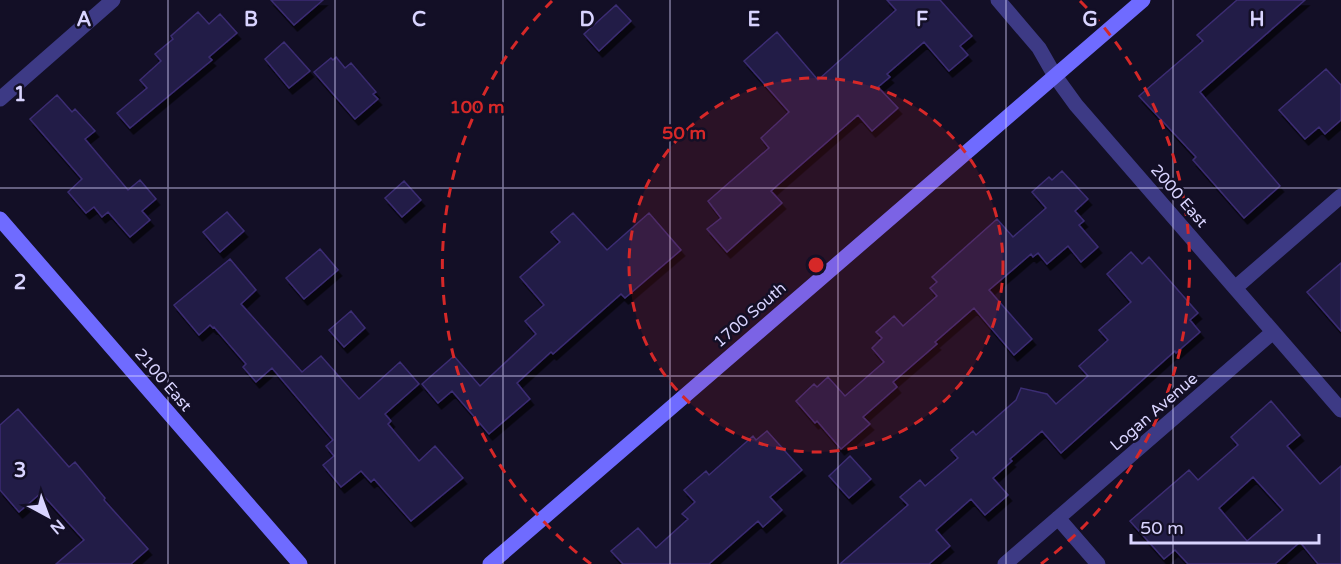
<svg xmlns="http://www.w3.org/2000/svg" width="1341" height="564" font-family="'Varela Round',sans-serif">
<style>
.building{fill:#241b47;stroke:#3b2d73;stroke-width:1.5;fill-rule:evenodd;filter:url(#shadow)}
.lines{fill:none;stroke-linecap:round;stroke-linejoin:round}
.street{stroke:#3d3a85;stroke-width:15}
.secondary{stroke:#6f6bff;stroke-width:15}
.grid{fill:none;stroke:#d9d4ff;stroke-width:1.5;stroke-opacity:0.55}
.ring{fill:none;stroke:#d62828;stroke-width:3;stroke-dasharray:10 8}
.labels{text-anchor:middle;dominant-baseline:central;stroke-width:5;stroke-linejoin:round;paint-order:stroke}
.street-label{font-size:16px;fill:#d9d4ff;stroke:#130f26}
.grid-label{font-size:20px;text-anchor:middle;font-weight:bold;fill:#d9d4ff;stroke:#130f26;stroke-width:5;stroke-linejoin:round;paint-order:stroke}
.centre{fill:#d62828;stroke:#130f26;stroke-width:3}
.ring-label{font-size:18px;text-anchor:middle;font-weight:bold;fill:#d62828;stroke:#130f26;stroke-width:5;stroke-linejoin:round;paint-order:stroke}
</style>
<defs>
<filter id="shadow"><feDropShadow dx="3.5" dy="6" stdDeviation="0" flood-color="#0009"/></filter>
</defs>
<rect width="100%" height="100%" fill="#130f26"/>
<path class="building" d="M271,0H323L294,25Z
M887,0H940L972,36L960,46L968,55L949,71L924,42L887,74L890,77L878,87L898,108L872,131L858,115L771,191L782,203L727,252L707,229L721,218L708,201L769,148L761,138L789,112L744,61L777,32L818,80L896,10Z
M1237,0H1305L1200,92L1280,186L1244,218L1193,160L1196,157L1139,96L1203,41L1197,35Z
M616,5L631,21L599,51L584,34Z
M198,12L209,24L220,14L237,33L209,57L212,60L130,128L117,113L147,88L140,80L161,61L155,54L173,39L171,36Z
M284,42L310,71L289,88L265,59Z
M336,57L345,68L351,63L376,92L373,94L378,99L355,119L314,72L331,58L333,60Z
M1326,69L1341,85V120L1325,134L1319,127L1305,139L1279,110Z
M57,95L72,112L75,109L95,131L85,139L128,190L140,180L156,199L142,211L150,220L130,237L108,212L102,217L94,207L86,213L68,192L82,179L30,119Z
M1062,171L1088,199L1075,211L1084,221L1079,225L1098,247L1081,262L1068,246L1047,264L1038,253L1033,257L1031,254L989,290L1032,339L1014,355L974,308L935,342L937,344L893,382L897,387L863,417L870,424L841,449L817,421L815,423L796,401L814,384L817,387L828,377L845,396L884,362L872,348L882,338L876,332L894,316L903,326L937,296L930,288L937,282L932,277L997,219L1013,237L1046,208L1032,192L1049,177L1052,180Z
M404,181L421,200L402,217L385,198Z
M227,212L244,231L220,252L203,232Z
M573,213L607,250L649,213L681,250L625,298L621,294L553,354L551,352L517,383L530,399L489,434L452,391L438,403L422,384L454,356L480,386L536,334L525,321L544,305L520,277L560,242L551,232Z
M320,249L338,270L304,299L286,278Z
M1131,252L1142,264L1149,257L1198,313L1190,320L1200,332L1176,353L1175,351L1061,453L1042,431L1010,459L1012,461L993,478L1008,495L985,515L971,499L936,530L950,546L929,564H840L908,505L900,497L920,480L925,486L958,458L951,450L973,431L976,435L1016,400L1021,388L1047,394L1056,404L1088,376L1079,366L1108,340L1099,330L1131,302L1107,274Z
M230,259L256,290L241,304L302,372L321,356L359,399L400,362L419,384L385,414L391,421L388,424L419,461L435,446L463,478L411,521L374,479L371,482L361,471L341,487L323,465L334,456L326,446L333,440L272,368L256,382L243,367L246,364L214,327L213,328L210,325L199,335L174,305Z
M1341,263V331L1307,292Z
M351,311L365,328L344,347L329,330Z
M1271,401L1300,435L1287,446L1320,484L1341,466V564H1318L1300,542L1275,564H1188L1175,550L1164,559L1130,521L1189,470L1198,480L1238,445L1231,437ZM1253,477L1283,510L1247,541L1219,508Z
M18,409L69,467L75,462L105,498L104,500L148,549L131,564H56L84,540L41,493L19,512L0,490V425Z
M767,431L802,470L770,497L782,510L763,527L758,521L709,564H623L611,551L638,528L656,548L688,519L682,514L695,502L684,490L706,471L709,475L753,436L756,440Z
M850,456L871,479L849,498L829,476Z"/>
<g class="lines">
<path class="street" d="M998,0L1039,48L1055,76L1076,105L1341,410
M0,99L113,0
M1235,288L1341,196
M1058,518L1098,564
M1005,564L1273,332"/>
<path class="secondary" d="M0,219L300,564
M490,564L1143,0"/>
</g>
<path class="grid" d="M168,0V564M335,0V564M503,0V564M670,0V564M838,0V564M1006,0V564M1173,0V564M0,188H1341M0,376H1341"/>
<circle cx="816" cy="265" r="187" fill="#d62828" fill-opacity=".12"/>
<g class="ring">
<circle cx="816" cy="265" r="187"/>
<path d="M591 564A374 374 0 0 1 552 1M1080 1A374 374 0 0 1 1041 564"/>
</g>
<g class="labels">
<g class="street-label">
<text transform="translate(1179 196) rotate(49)">2000 East</text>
<text transform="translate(750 315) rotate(-41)">1700 South</text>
<text transform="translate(163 380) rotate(49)">2100 East</text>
<text transform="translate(1154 412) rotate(-41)">Logan Avenue</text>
</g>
</g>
<g class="grid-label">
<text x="84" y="26">A</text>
<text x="251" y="26">B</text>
<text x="419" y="26">C</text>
<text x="587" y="26">D</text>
<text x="754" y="26">E</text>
<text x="922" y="26">F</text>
<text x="1090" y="26">G</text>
<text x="1257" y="26">H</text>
<text x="20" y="101">1</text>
<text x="20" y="289">2</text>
<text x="20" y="477">3</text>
</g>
<circle cx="816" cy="265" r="9" class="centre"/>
<g class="ring-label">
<text x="477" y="113">100 m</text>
<text x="684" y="139">50 m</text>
</g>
<g transform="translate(48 516) rotate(139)" stroke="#130f26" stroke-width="4.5" paint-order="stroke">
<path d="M0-4.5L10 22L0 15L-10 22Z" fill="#d9d4ff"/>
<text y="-9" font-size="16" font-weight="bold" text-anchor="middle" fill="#d9d4ff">N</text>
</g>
<path d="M1131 534v9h188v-9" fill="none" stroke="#d9d4ff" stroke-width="3"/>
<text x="1140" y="534" font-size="18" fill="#d9d4ff" stroke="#130f26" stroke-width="4.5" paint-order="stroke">50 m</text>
</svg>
